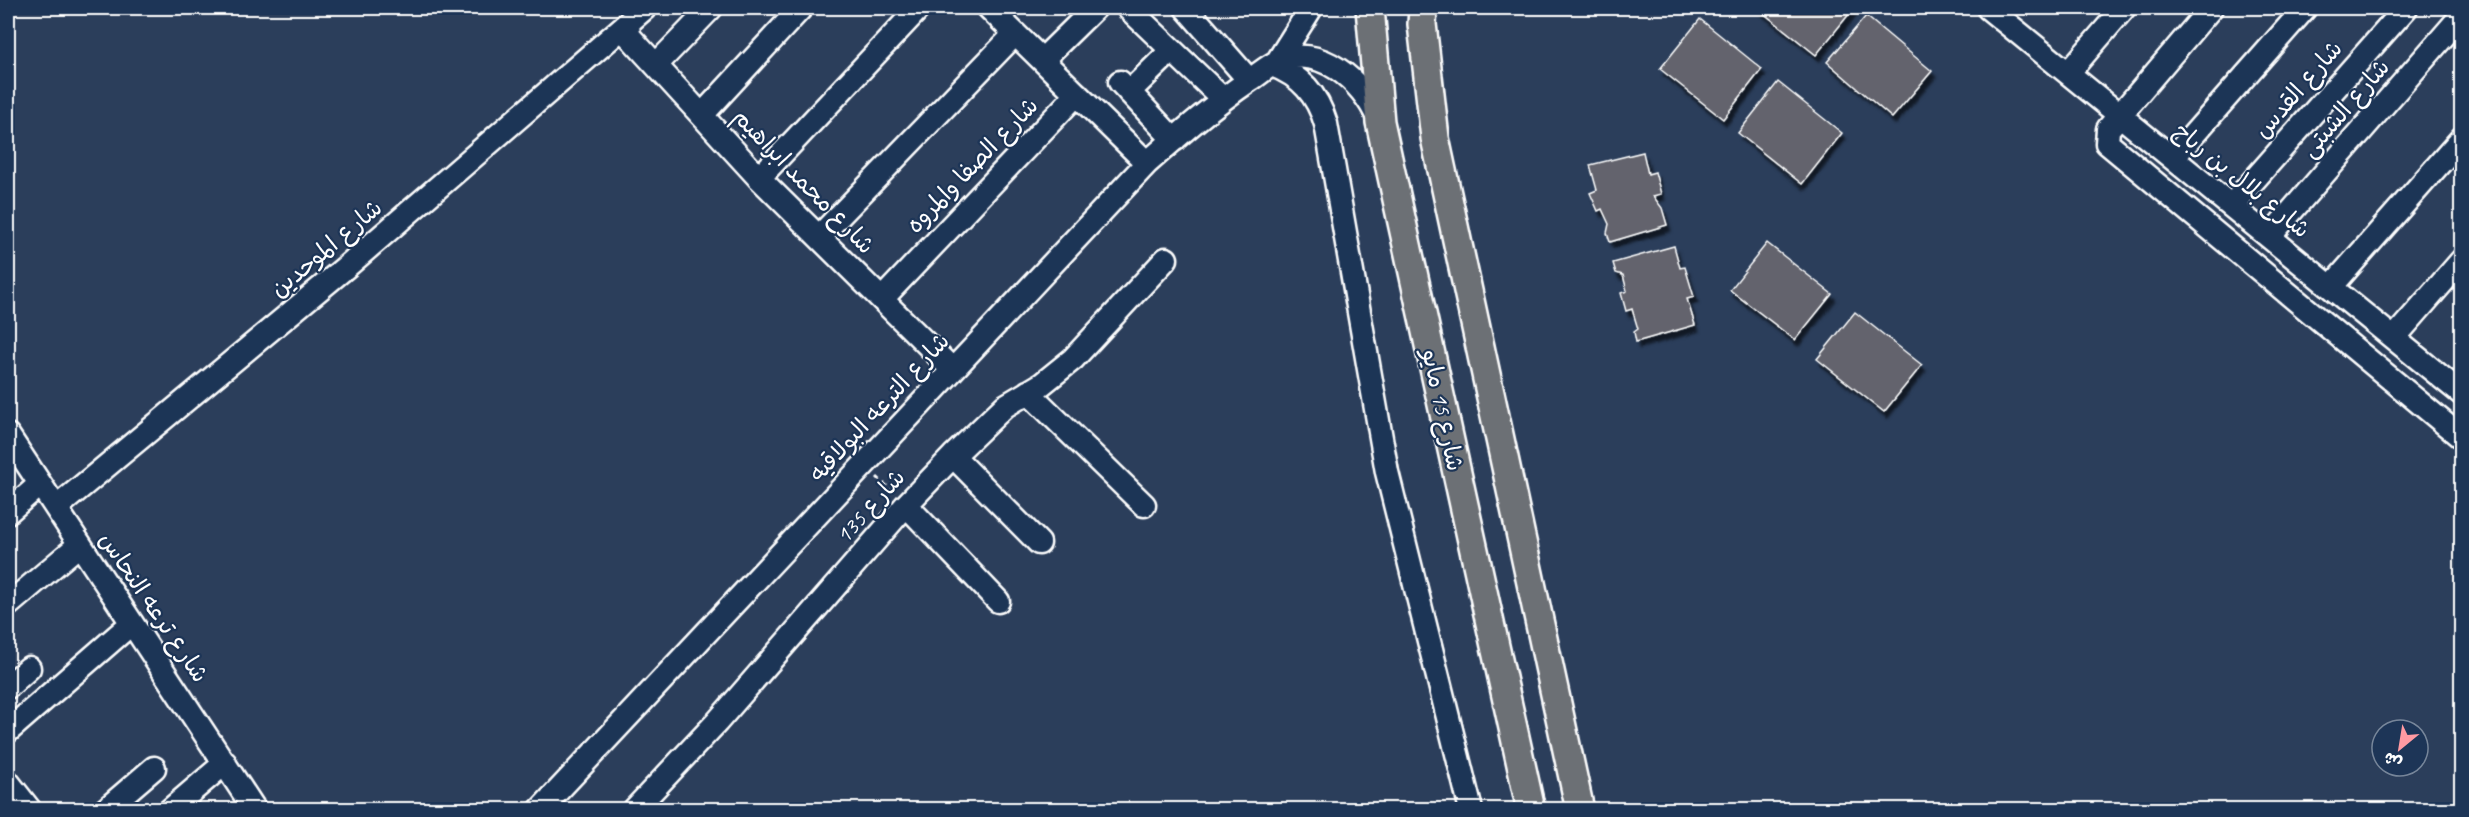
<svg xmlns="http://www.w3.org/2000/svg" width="2469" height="817" font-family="Caveat,'Playpen Sans Arabic',sans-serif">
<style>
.building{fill:#63646d;stroke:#fff;stroke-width:1.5;filter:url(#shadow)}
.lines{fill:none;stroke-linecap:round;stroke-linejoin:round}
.minor-casing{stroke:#fff;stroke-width:27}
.major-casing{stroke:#fff;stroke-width:32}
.path{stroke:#fff;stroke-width:3;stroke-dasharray:4.5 4.5;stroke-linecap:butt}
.minor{stroke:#1d3557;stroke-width:22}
.major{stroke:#6c6f75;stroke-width:27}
.labels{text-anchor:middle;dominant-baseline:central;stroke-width:4.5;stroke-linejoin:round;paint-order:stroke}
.street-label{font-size:24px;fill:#fff;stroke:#1d3557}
</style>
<defs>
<filter id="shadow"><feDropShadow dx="3.5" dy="6" stdDeviation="1.5" flood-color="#0009"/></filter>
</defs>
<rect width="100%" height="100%" fill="#2b3e5b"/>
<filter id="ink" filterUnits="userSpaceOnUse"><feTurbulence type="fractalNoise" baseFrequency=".0167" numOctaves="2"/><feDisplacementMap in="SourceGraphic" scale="12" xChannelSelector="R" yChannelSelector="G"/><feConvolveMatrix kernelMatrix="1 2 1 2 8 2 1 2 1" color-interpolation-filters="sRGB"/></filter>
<g filter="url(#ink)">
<path class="building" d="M1757,8H1854L1816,55Z
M1866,16L1932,71L1892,118L1827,62Z
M1700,19L1762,69L1723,119L1660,69Z
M1778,82L1842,133L1802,184L1738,133Z
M1643,152L1648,174L1655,172L1661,194L1653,196L1662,208L1667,225L1610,242L1607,233L1609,224L1602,209L1598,211L1590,193L1597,190L1590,165Z
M1767,243L1832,294L1795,340L1730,290Z
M1674,246L1680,268L1685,267L1694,297L1687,299L1695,325L1636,342L1634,332L1638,329L1632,309L1626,311L1621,293L1627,291L1623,275L1616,273L1613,263Z
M1855,312L1922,365L1884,412L1817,359Z"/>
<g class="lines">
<g class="minor-casing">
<path id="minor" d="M989,8L1147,163
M1128,8L1223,99
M1186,8L1249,80
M1988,8L2462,394
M2211,8L2108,129L2107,143L2462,438
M628,25L629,36L759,178L952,369
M1042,60L1095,8
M1277,62L1311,8
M656,65L711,8
M1272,65C1301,76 1317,94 1326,124L1387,472L1471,810
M2068,73L2124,8
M1120,82L1174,140
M1129,92L1172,50
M702,115L801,8
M2173,158L2305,8
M759,178L919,8
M2231,206L2406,8
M819,237L1015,34
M2269,237L2462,15
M2331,287L2462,138
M882,299L1077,94
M2394,338L2462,260
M1028,392L1144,505
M8,435L255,810
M953,456L1039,543
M906,505L998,601
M56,508L346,267L645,8
M8,512L40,484
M8,605L80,544
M8,687L29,668
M8,731L132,623
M8,782L30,810
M105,810L154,768
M170,810L225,763
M540,810L1147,163C1180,134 1213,105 1250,80C1259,74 1268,66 1277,62C1319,42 1363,82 1378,118
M634,810L717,722L906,505L953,456L1005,406L1042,384L1073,359L1166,259"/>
</g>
<g class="major-casing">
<path id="major" d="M1370,8L1380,122L1531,810
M1423,8L1422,24L1435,138L1580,810"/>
</g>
<path class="path" d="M877,477L892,491"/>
<use href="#minor" class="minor"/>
<use href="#major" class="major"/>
</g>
</g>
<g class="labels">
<g class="street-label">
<text transform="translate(2298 89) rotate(-49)">شارع القدس</text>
<text transform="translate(2345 108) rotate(-49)">شارع الشبتى</text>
<text transform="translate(972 165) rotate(-46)">شارع الصفا والمروه</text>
<text transform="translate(2242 180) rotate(39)">شارع بلال بن رباح</text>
<text transform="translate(804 181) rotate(46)">شارع محمد ابراهيم</text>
<text transform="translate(326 248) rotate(-40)">شارع الموحدين</text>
<text transform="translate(879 407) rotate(-47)">شارع الترعه البولاقيه</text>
<text transform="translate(1443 410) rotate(78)">شارع 15 مايو</text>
<text transform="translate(870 506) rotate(-48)">شارع 135</text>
<text transform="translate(154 607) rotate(56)">شارع ترعه النحاس</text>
</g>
</g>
<rect width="2469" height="817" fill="none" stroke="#1d3557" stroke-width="30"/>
<rect x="15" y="15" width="2439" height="787" fill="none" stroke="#fff" stroke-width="2" filter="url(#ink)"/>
<g transform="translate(2400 748) rotate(210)"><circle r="28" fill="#1d3557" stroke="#77869a" stroke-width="1.5"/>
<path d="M0-4.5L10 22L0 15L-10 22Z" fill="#ff9aa2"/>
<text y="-9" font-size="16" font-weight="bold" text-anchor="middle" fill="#ffffff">ش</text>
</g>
</svg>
